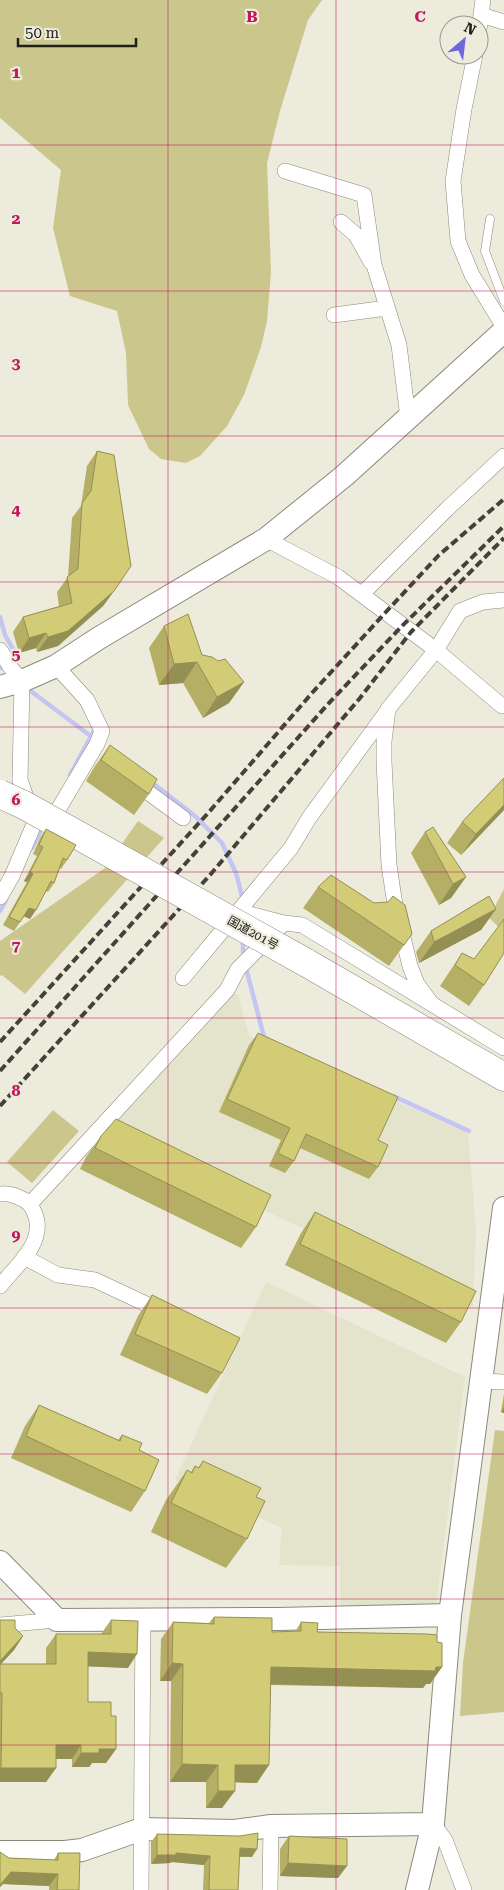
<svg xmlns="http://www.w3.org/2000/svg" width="504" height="1890" font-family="'Roboto Serif','Noto Sans JP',serif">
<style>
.built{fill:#e4e3cc}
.green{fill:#cbc68c}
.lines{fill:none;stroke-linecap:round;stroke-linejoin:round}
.stream{stroke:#c3c5f3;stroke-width:4.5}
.lane-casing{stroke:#8a8a7c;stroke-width:9}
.street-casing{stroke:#8a8a7c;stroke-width:16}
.secondary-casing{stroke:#8a8a7c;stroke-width:24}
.highway-casing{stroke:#8a8a7c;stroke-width:29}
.lane{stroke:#fff;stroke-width:8}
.street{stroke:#fff;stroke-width:15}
.secondary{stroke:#fff;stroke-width:22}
.highway{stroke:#fff;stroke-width:28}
.rail{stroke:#42423a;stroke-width:4;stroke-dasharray:8 4;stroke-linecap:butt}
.highway-bridge-casing{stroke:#8a8a7c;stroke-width:29;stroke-linecap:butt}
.highway-bridge{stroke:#fff;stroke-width:28}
.wall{fill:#b5af66}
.shaded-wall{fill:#948f53}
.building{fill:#d3cc77;stroke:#948f53}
.grid{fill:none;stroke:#c2185b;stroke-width:1;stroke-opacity:0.55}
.labels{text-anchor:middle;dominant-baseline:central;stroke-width:4.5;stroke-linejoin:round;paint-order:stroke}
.street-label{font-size:12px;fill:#20201a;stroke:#ecebdc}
.grid-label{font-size:16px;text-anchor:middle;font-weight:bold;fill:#c2185b;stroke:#ecebdc;stroke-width:4.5;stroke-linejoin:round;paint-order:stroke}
</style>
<rect width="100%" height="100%" fill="#ecebdc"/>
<path class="built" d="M233,993L238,995L249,1036L468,1133L476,1232L473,1307L103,1136Z
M266,1282L465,1377L436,1605L340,1610V1566L279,1565L282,1528L175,1480Z"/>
<path class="green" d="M0,0H322L308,20L280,111L267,163L271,272L267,321L261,347L244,395L227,426L200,456L186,463L161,459L149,449L128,405L126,353L117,311L70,296L53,228L61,170L0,118Z
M138,821L164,838L25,994L2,975L0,976V941L105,868Z
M504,889V932L489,918Z
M53,1110L79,1131L32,1183L7,1162Z
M495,1430L504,1431V1712L460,1716L463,1663Z"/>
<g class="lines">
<path class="stream" d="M0,617L5,635L17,656
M0,667L1,668
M32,692L92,737
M70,775L96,727
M150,781L195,816L222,843L236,873L243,900
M32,848L43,826
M0,911L6,900
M243,952V938
M247,972L264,1037L267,1039
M393,1096L469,1131"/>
<g class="lane-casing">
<path id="lane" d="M490,219L485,251L504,301"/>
</g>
<g class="street-casing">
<path id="street" d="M481,15L504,22
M479,29L483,0
M475,55L464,109L453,181L458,241L472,275L504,327
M285,171L364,195L374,265L399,345L407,410L411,416
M341,222L356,235L371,262
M334,315L387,308
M266,539L338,577L436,650L502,706
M362,594L447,509L504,456
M0,650L11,668L22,681L20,780L35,822L12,876L0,897
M134,782L183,818
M49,825L97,744L102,731L87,700L56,666
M238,911L284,923L302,925L504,1048
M183,978L291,848L309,818L388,710
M431,1003L417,984L410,966L395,905L389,865L384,761V741L388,709L436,650L460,611L483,602L504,600
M0,1194C10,1193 17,1196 26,1201C31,1205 34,1210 36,1217C44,1244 15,1267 0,1286
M30,1204L227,990L238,969L284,923
M24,1257L58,1275L95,1280L163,1312
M480,1381L504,1382
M0,1625L57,1620
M433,1824L445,1840L464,1890
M141,1890L143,1619
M270,1890L271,1826"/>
</g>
<g class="secondary-casing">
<path id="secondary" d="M0,687L22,681L56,666L99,638L266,539L344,476L504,331
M0,1562L57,1620L278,1619L450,1615
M0,1852H65L82,1850L142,1829L234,1831L271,1826L433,1824
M417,1890L433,1824L450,1615L504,1208"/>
</g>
<g class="highway-casing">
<path id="highway" d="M305,962L504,1077"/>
</g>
<use href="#lane" class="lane"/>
<use href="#street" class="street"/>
<use href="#secondary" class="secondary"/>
<use href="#highway" class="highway"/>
<path class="rail" d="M0,1042L209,812L312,693L385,613L439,555L504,499
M0,1071L329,703L402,626L504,526
M0,1106L210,875L360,698L411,632L504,538"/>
<g class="highway-bridge-casing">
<path id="highway-bridge" d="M0,794L24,805L305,962"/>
</g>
<use href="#highway-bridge" class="highway-bridge"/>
</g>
<path class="wall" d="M97,451L114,591L103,606L58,646L37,652L36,648L19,653L13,632L23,617L59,606L57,592L68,577L72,518L81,506L87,466Z
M164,626L202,655L244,682L229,703L203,718L183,683L159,685L149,648Z
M110,745L149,794L134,815L86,781L95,766Z
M504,810L461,855L447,843L462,822Z
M46,829L67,860L61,869L60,868L54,883L48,892L46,891L30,919L24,916L14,931L3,925L27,882L24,881L37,856L33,854L40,838Z
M425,832L466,877L451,898L439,905L411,853Z
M318,887L412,934L389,966L303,908Z
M496,909L481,930L419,963L416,952L431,931Z
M462,953L474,959L484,985L469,1006L440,986Z
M258,1033L378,1140V1167L369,1179L300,1148L294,1161L285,1173L269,1166L281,1140L219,1112L249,1045Z
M101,1136L256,1227L241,1248L80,1169L86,1157Z
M315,1212L461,1322L446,1343L285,1265L301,1233Z
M152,1295L222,1373L207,1394L120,1355L138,1316Z
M504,1394V1413L501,1412Z
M39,1405L118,1440L122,1435L139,1450L145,1491L131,1512L11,1458L25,1426Z
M203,1461L256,1497L247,1539L226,1568L151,1532L166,1500L187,1470L191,1472L195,1466L198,1468Z
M214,1617L272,1632H295L301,1622L317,1632L437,1642L442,1667L430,1684H426L423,1688L271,1685L257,1783L235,1782L222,1808H206V1782H170L171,1681H160L161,1639L173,1622L209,1623Z
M0,1620L15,1628L23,1636L14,1650L1,1664H46V1648L56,1634H101L111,1620L128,1668L88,1666V1702L111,1716L116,1749L106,1763H92L89,1767H72V1759H56V1768L46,1782H0Z
M157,1834L252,1857H239L238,1890H203L204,1865L172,1862L170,1863L151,1864V1842Z
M289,1836L338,1878L280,1876V1849Z
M0,1852L9,1858L54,1860L58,1853L79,1890H49V1886L3,1884L0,1887Z"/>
<path class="shaded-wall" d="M114,591L103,606L58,646L37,652L48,637Z
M46,633L36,648L19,653L29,638Z
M197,662L183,683L159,685L174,664Z
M244,682L229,703L203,718L217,697Z
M504,805V810L461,855L476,834Z
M30,872L33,874L27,882L24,881Z
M466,877L451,898L439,905L453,884Z
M29,908L36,910L30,919L23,916Z
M496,909L481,930L419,963L434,942Z
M504,1407V1413L501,1412Z
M23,1636L14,1650L0,1665V1661Z
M88,1652L137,1654L128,1668L78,1666Z
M172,1663L183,1664L171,1681H160Z
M271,1667H442L430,1684H426L423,1688L259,1684Z
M56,1745H81L72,1759H47Z
M99,1749H116L106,1763H92L89,1767H72L81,1753Z
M182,1764L218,1765L206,1782H170Z
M235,1765H269L257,1783L223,1782Z
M1,1768H56L46,1782H0V1769Z
M218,1791H235L222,1808H206Z
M240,1848L257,1849L252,1857L234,1856Z
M176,1853L210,1856L204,1865L172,1862L170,1863L151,1864L157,1855Z
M288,1863L347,1866L338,1878L280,1876Z
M11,1872L58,1874L49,1886L3,1884L0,1887V1885Z"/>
<path class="building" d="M97,451L114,455L131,566L114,591L68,631L48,637L46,633L29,638L23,617L72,603L67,577L78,569L82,503L91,491Z
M188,614L202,655L212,657L218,661L225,659L244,682L217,697L197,662L174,664L164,626Z
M110,745L157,779L149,794L101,760Z
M504,778V805L476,834L462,822Z
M433,827L466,877L453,884L425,832Z
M46,829L76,845L67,860L63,858L54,883L51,881L36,910L29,908L20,922L9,917L33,874L30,872L43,847L39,845Z
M331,875L374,903L388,902L393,896L405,905L412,934L404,945L318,887Z
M489,896L496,909L434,942L431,931Z
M504,919V953L484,985L455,965L462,953L474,959Z
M258,1033L398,1097L378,1140L388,1145L378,1167L306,1134L294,1161L278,1153L290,1128L227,1099Z
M116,1119L271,1195L256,1227L95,1148L101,1136Z
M315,1212L476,1291L461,1322L300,1244Z
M152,1295L240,1338L222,1373L135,1334Z
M39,1405L120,1441L122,1435L142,1443L139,1450L159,1460L145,1491L26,1436Z
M203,1461L261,1488L256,1497L265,1501L247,1539L171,1503L187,1470L192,1473L195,1466L199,1468Z
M214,1617L272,1618V1632L301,1631V1622L318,1623L317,1632L427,1634L437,1635V1642L442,1643V1667H436L435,1671L271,1667L269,1765H235V1791H218V1765L182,1764L183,1664L172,1663L173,1622L214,1624Z
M0,1620H15V1628L23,1636L0,1661Z
M111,1620L138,1621L137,1654L88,1652V1702H111V1716H116V1749H99V1753H81V1745H56V1768H1L2,1693H0V1664H56V1634H111Z
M258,1833L257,1849L240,1848L238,1890H209L210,1856L176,1853V1855H157V1834L240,1836Z
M289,1836L347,1839V1866L288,1863Z
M0,1852L9,1858L58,1860V1853H80L79,1890H57L58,1874L11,1872L0,1885Z"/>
<path class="grid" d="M168,0V1890M336,0V1890M0,145H504M0,291H504M0,436H504M0,582H504M0,727H504M0,872H504M0,1018H504M0,1163H504M0,1308H504M0,1454H504M0,1599H504M0,1745H504"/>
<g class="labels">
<g class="street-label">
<text transform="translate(253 933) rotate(29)">国道201号</text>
</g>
</g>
<g class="grid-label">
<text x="252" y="22">B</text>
<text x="420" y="22">C</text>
<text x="16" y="78">1</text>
<text x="16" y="224">2</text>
<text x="16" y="369">3</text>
<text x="16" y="515">4</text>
<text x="16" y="660">5</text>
<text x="16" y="805">6</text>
<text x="16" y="951">7</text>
<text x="16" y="1096">8</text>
<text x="16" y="1241">9</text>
</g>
<g transform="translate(464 40) rotate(28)"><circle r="24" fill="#ecebdc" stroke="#9a9a8e"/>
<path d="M0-4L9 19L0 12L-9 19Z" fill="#7066e0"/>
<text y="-8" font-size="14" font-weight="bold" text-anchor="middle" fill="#20201a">N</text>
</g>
<path d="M18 38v8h118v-8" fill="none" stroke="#20201a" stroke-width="2.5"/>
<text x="25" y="38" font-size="15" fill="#20201a" stroke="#ecebdc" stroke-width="4" paint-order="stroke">50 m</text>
</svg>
